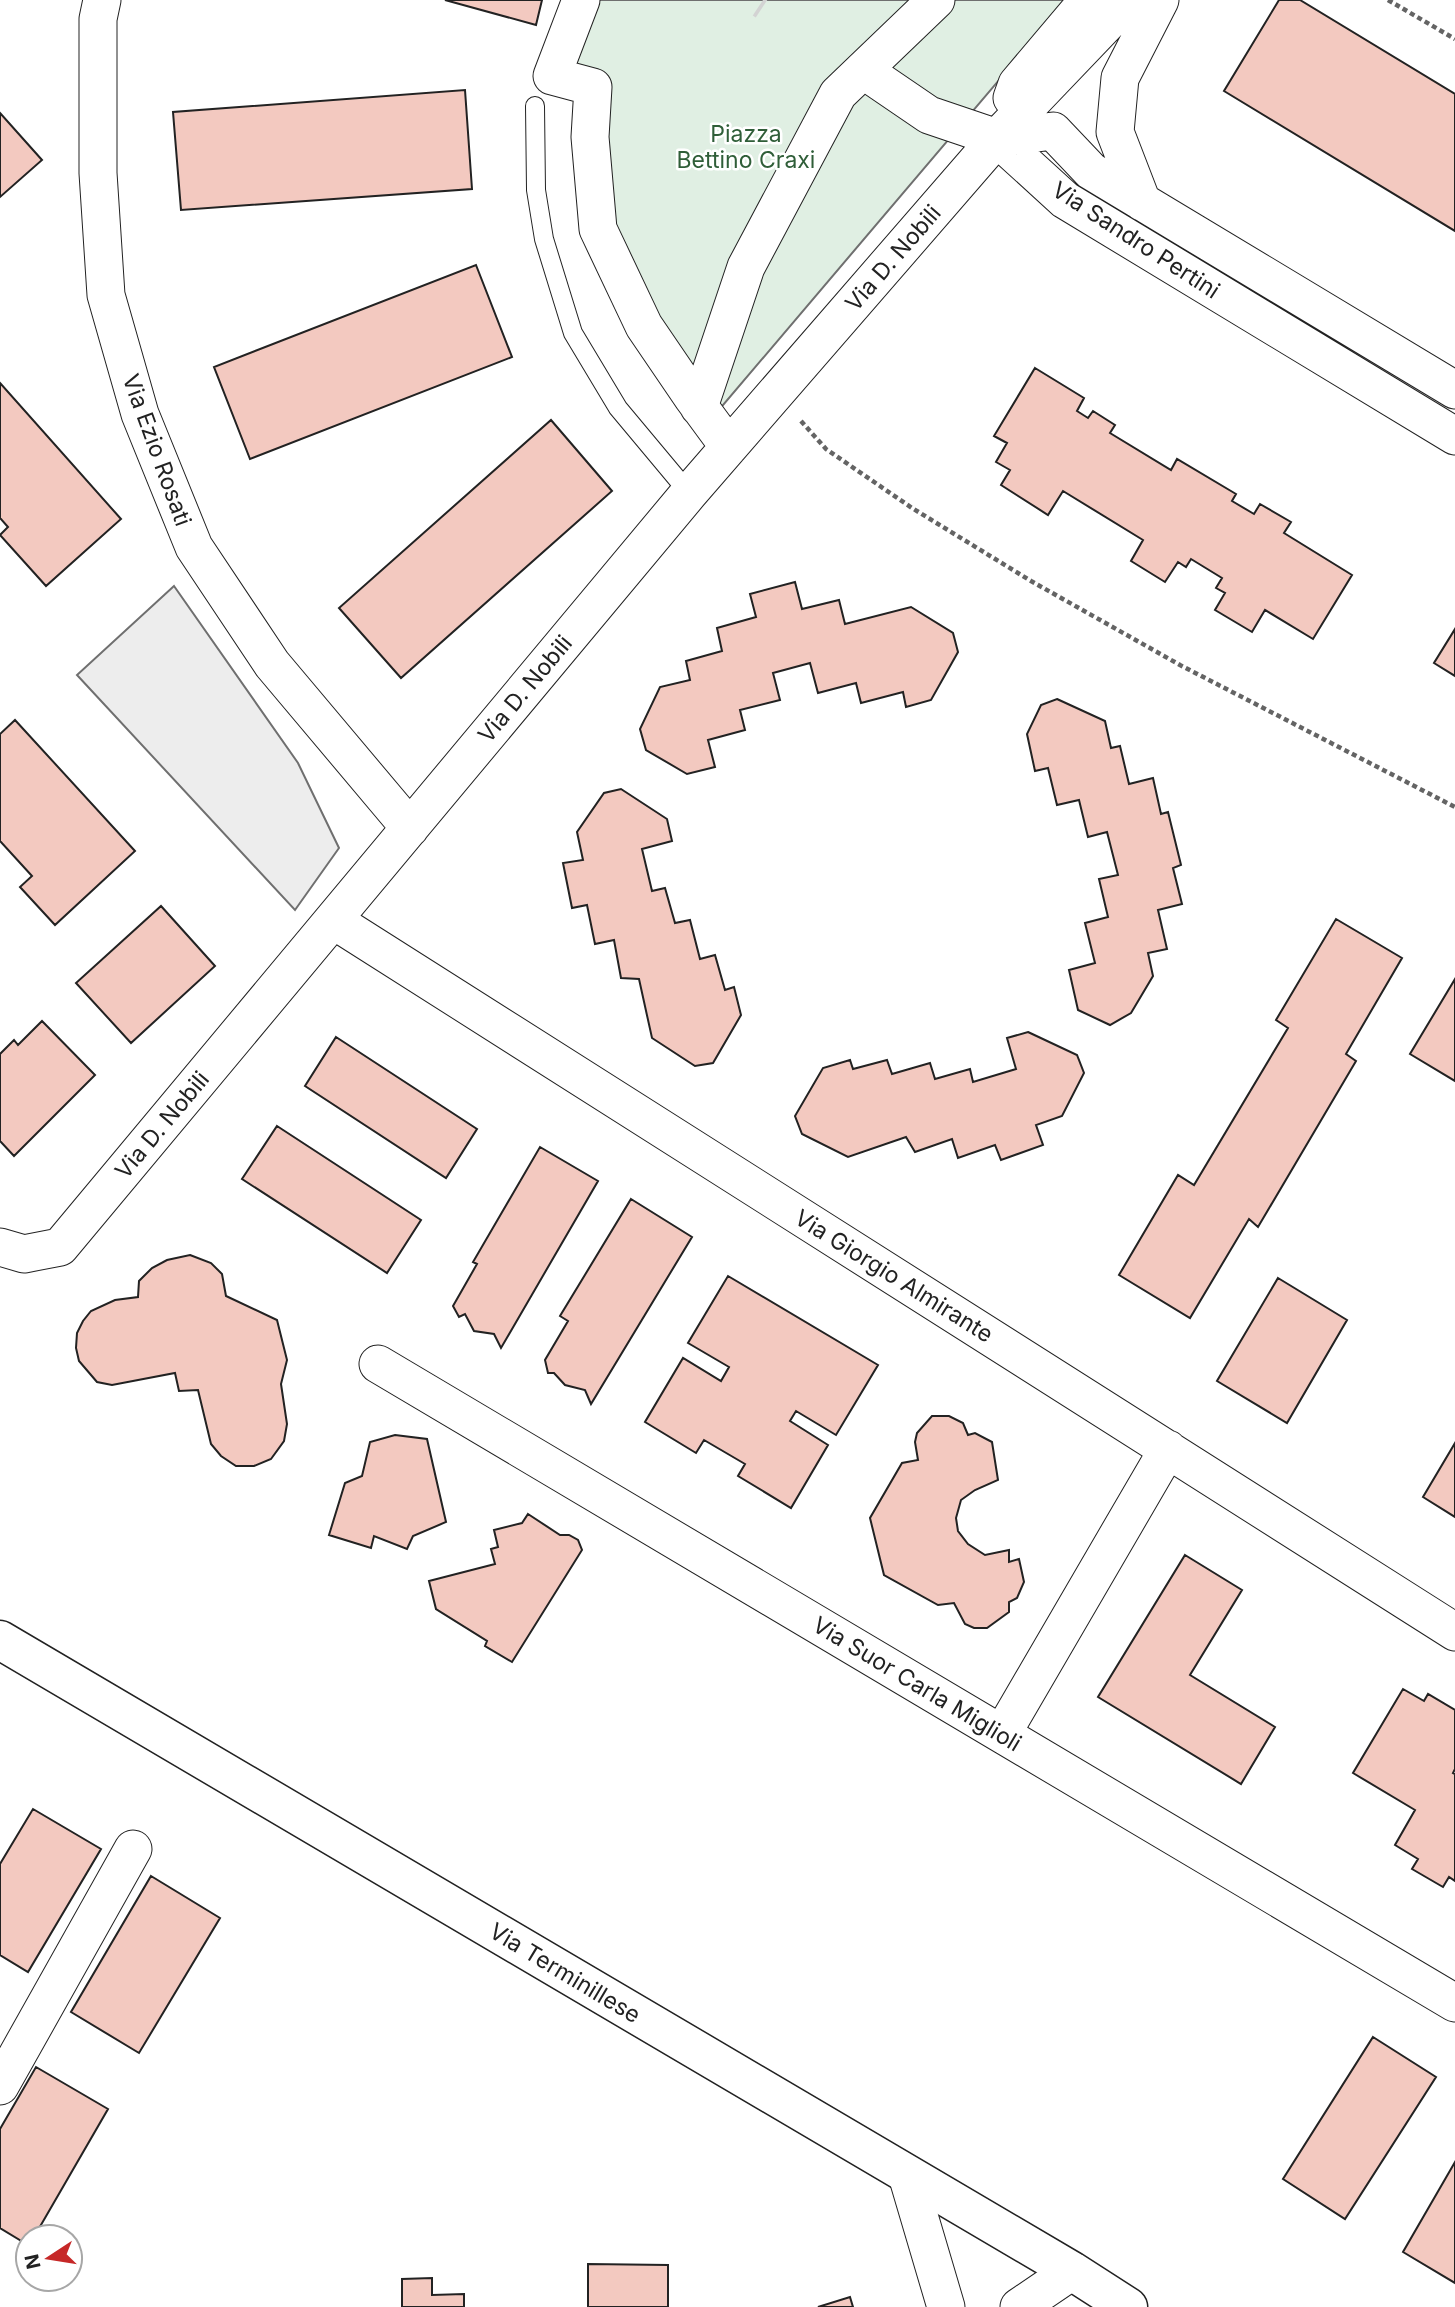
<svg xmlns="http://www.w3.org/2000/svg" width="1455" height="2307" font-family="Inter,sans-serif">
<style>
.green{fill:#e0efe3;stroke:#6f6f6f;stroke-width:2}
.parking{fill:#ededed;stroke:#6f6f6f;stroke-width:2}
.building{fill:#f3c9c0;stroke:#222;stroke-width:2}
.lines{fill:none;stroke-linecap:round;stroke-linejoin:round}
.street-tunnel{stroke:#d3d3d3;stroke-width:37;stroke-dasharray:37 18;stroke-linecap:butt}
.lane-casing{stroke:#222;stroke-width:20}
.street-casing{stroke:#222;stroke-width:39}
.secondary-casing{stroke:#222;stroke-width:41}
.path{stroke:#646464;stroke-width:4.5;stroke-dasharray:5 3.5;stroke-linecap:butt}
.lane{stroke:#fff;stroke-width:18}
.street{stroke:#fff;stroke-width:37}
.secondary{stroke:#fff;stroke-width:38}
.labels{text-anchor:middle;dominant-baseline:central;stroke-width:5;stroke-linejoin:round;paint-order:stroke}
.park-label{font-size:23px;fill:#2f5e38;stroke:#fff}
.street-label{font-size:23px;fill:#222;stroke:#fff}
</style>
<rect width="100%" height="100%" fill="#fff"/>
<path class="green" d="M598,0H1067L718,411L635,317L572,75Z"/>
<path class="parking" d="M174,586L298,763L339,848L295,910L77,675Z"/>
<path class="building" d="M445,0H542L536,25Z
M1279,0H1300L1455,94V231L1224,91Z
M465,90L472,189L181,210L173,112Z
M0,113L42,160L0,197Z
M476,265L512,357L250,459L214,367Z
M1035,368L1084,398L1077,411L1088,418L1093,411L1115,425L1110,433L1171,470L1177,459L1236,494L1232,501L1254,514L1260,504L1291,522L1284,533L1352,575L1313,639L1265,610L1252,632L1215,610L1225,593L1216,588L1222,578L1191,559L1186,567L1178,562L1165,582L1131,561L1143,540L1063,491L1048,515L1001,485L1010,470L996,462L1007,443L994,436Z
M0,383L121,519L46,586L0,535L8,527L0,518Z
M551,420L612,491L401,678L339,608Z
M795,582L802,609L839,600L845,624L911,607L953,633L958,652L931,700L906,707L903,692L861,703L856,683L818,693L810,663L773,673L780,700L740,710L745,730L708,740L715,767L687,774L646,750L640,729L660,687L690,680L686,661L722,651L717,628L756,617L750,594Z
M1455,629V676L1434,663Z
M1057,699L1105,721L1111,748L1120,746L1129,784L1153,778L1161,814L1168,812L1181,865L1173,868L1182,904L1158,910L1167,949L1148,953L1153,976L1131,1013L1110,1025L1078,1010L1069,970L1095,963L1085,923L1108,917L1099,879L1118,875L1107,832L1088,837L1079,800L1057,805L1048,768L1035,771L1027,734L1041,705Z
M15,720L135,851L55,925L20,887L32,876L0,841V734Z
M621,789L667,819L672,841L642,849L652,891L665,888L675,923L690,920L700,959L715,955L725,990L734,987L741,1015L713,1063L695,1066L652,1038L639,979L621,978L614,940L595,944L587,905L572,908L563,863L583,860L577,832L604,793Z
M161,906L215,966L131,1043L76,983Z
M1336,919L1402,958L1346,1054L1356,1061L1258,1227L1249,1219L1190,1318L1119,1275L1178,1175L1194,1185L1288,1028L1276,1020Z
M1455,979V1081L1410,1054Z
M42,1021L95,1075L14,1156L0,1141V1054L14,1040L18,1045Z
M1028,1032L1077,1055L1084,1073L1062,1116L1036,1125L1043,1145L1001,1160L995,1145L958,1158L952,1139L915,1152L906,1137L848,1157L802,1134L795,1116L823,1068L850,1060L853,1069L887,1060L892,1074L930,1063L935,1079L970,1069L973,1082L1016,1069L1007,1038Z
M336,1037L477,1129L446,1178L305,1086Z
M277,1126L421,1220L387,1273L242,1179Z
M540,1147L598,1181L501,1348L494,1334L474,1331L465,1314L459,1317L453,1306L477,1264L473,1262Z
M631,1199L692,1237L591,1404L585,1390L565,1385L554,1373H548L545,1360L568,1321L560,1316Z
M190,1255L211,1263L222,1274L226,1296L277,1320L287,1360L281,1384L287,1424L284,1441L271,1459L254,1466H236L221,1456L211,1444L198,1390L179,1391L175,1373L112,1385L97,1382L79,1361L76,1348L77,1333L83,1321L91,1311L115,1300L138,1297L139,1281L152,1268L167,1260Z
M728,1276L878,1365L836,1435L796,1411L790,1421L828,1445L791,1508L738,1476L745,1464L704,1440L696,1453L645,1422L683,1358L721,1381L729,1367L688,1343Z
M1278,1278L1347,1320L1287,1423L1217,1381Z
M932,1416H949L963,1423L968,1435L975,1433L992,1442L998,1480L975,1490L961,1500L956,1518L958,1531L968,1544L985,1555L1009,1550V1562L1019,1559L1024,1582L1017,1598L1009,1602V1612L987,1628H974L965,1624L954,1603L938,1605L884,1575L870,1518L902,1463L918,1460L915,1442L917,1433Z
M395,1435L427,1439L446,1522L413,1536L407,1549L374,1536L371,1548L329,1535L345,1483L362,1476L370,1442Z
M1455,1443V1517L1423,1497Z
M528,1514L560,1535H569L578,1540L582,1550L512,1662L485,1646L487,1641L436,1609L429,1581L495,1564L491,1549L498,1547L494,1530L522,1523Z
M1185,1555L1242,1590L1190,1675L1275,1727L1241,1784L1098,1697Z
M1403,1689L1424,1701L1428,1694L1455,1710V1769L1453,1773L1455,1774V1881L1449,1877L1443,1887L1412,1869L1418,1859L1395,1845L1415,1810L1353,1773Z
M33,1809L101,1849L28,1972L0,1955V1864Z
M151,1876L220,1918L139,2053L71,2012Z
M1373,2037L1436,2077L1345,2219L1283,2179Z
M36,2067L108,2109L34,2237H28V2245L0,2228V2129Z
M1455,2162V2283L1403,2252Z
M588,2264L668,2265V2307H588Z
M432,2278V2295L464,2294V2307H402V2279Z
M850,2297L853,2307H818Z"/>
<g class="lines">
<path class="street-tunnel" d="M763,0L766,2"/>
<g class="lane-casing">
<path id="lane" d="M535,106L536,190L544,239L573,333L618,408L689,493"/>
</g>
<g class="street-casing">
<path id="street" d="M102,0L98,19V173L106,295L140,414L194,547L272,664L410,828
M581,0L552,76L593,87L590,137L598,229L644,326L693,398L729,447
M863,70L929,115L997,138L1065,200L1455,436
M1012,98L1017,84L1088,0
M997,138L1053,131L1091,171L1455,390
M1142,202L1115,132L1120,78L1160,0
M699,407L746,267L838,94L936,0
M333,920L1455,1632
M0,1247L24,1254L60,1247L689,493L997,138L1129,0
M378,1364L1455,2003
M1002,1734L1168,1449
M0,2086L133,1849
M907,2175L946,2307
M1019,2307L1072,2271"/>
</g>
<g class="secondary-casing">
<path id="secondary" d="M0,1640L1072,2271L1128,2307"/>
</g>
<path class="path" d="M1388,0L1455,39
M801,421L826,449L912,508L1031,581L1180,665L1455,807"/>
<use href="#lane" class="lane"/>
<use href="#street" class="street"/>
<use href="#secondary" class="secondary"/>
</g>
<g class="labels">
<g class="park-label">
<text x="746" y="134">Piazza<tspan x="746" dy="26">Bettino Craxi</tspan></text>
</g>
<g class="street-label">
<text transform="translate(1136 240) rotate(33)">Via Sandro Pertini</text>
<text transform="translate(893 258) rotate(-49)">Via D. Nobili</text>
<text transform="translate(157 450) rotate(70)">Via Ezio Rosati</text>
<text transform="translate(525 689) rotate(-50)">Via D. Nobili</text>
<text transform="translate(162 1125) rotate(-50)">Via D. Nobili</text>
<text transform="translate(894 1276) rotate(32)">Via Giorgio Almirante</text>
<text transform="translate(917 1684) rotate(31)">Via Suor Carla Miglioli</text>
<text transform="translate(565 1973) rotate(31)">Via Terminillese</text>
</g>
</g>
<g transform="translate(49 2258) rotate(258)"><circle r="33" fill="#ffffff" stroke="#a7a7a7" stroke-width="2"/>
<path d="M0-5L12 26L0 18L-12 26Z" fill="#c62828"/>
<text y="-10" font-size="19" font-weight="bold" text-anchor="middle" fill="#222222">N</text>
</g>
</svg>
